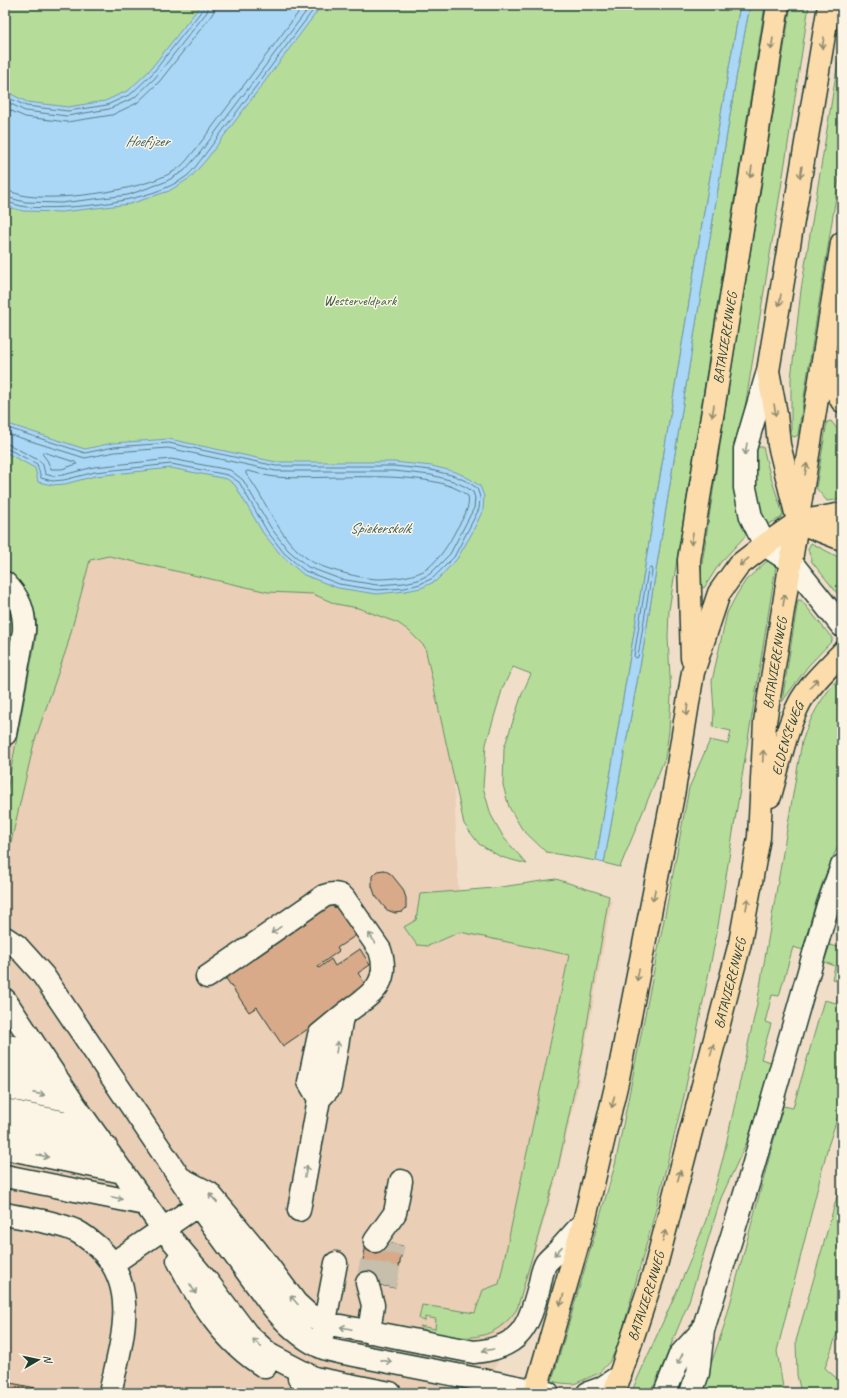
<svg xmlns="http://www.w3.org/2000/svg" width="847" height="1398" font-family="Caveat,sans-serif">
<style>
.built{fill:#eaceb6}
.green{fill:#b5dd99;stroke:#6a8d66}
.water{fill:#abd7f7;stroke:#7399a9}
.lines{fill:none;stroke-linecap:round;stroke-linejoin:round}
.shore{stroke:#577b82;stroke-width:1}
.building{fill:#d8aa89;stroke:#1f3d34}
.minor-tunnel{stroke:#c7beab;stroke-width:22;stroke-dasharray:22 11;stroke-linecap:butt}
.minor-casing{stroke:#1f3d34;stroke-width:25}
.major-casing{stroke:#1f3d34;stroke-width:25}
.minor{stroke:#fcf5e5;stroke-width:22}
.major{stroke:#fcdcab;stroke-width:22}
.oneway{stroke:#8e8c70}
.oneway2{stroke:#8e998c}
.labels{text-anchor:middle;dominant-baseline:central;stroke-width:3;stroke-linejoin:round;paint-order:stroke}
.park-label{font-size:14px;fill:#3d5d48;stroke:#fcf5e5}
.street-label{font-size:14px;fill:#1f3d34;stroke:#fcf5e5}
.water-label{font-size:15px;font-style:italic;fill:#3b5c5b;stroke:#fcf5e5}
</style>
<rect width="100%" height="100%" fill="#f1dec9"/>
<filter id="ink" filterUnits="userSpaceOnUse"><feTurbulence type="fractalNoise" baseFrequency=".025" numOctaves="2"/><feDisplacementMap in="SourceGraphic" scale="8" xChannelSelector="R" yChannelSelector="G"/><feConvolveMatrix kernelMatrix="1 2 1 2 8 2 1 2 1" color-interpolation-filters="sRGB"/></filter>
<g filter="url(#ink)">
<path class="built" d="M5,432L447,614L459,906L612,900L578,1087L558,1174L519,1306L486,1393H5Z"/>
<path class="green" d="M5,5H740L706,200L596,861L546,852L522,829L509,807L503,785L504,748L522,694L531,674L513,667L503,687L486,744L483,787L491,815L504,838L527,864L501,857L479,844L464,824L425,647L408,630L398,623L358,608L336,604L313,594L268,592L109,556L90,560L67,647L34,743L5,868V801L36,637C36,631 37,624 36,618C32,598 20,581 5,568Z
M750,5H765L669,610L668,637L671,696L669,731L665,758L620,867L604,863L644,644L736,78Z
M791,5H809L786,157L736,462L748,533L720,563L704,588L700,587L699,584L735,346Z
M842,37V159L798,434L797,436L794,437L791,435V379L801,290Z
M831,421L842,435V499L827,501L816,488L827,422Z
M755,447H763L770,475L783,514L781,518L766,525L756,500Z
M811,543L842,559V599L812,562L808,549Z
M769,561H772L776,566L717,932L684,1096L652,1224L618,1346L610,1361L599,1373L574,1384L560,1383L552,1381L615,1165L669,895L689,788L710,740L728,744L731,731L713,727L714,712L712,681L727,613L737,594L746,580L766,562Z
M798,600H801L832,638V641L808,666L782,702Z
M5,603C18,627 10,646 5,671Z
M842,674V839C823,874 812,912 803,950L793,947L779,996L772,995L765,1022L771,1024L761,1059L771,1062L749,1137L721,1198L689,1301L655,1384L647,1393H631L688,1266L706,1220L723,1158L757,1004L802,742C810,716 824,694 842,674Z
M556,879L609,896L582,1054L558,1167L517,1309C498,1336 476,1341 445,1335C433,1333 429,1334 420,1326L435,1329L436,1319L425,1317V1321L419,1319L422,1305L475,1313L483,1290L499,1284L569,955L460,932L428,946L417,945L404,927L416,920L420,894L494,888Z
M830,945L842,948V982L832,979L835,966L824,962Z
M842,983V1104L828,1146L777,1351L784,1393H701L725,1323L783,1106L793,1108L824,1000L836,1003Z
M842,1179V1319L825,1368L842,1383V1393H801L797,1375L796,1341Z"/>
<path class="water" d="M201,5H322L206,160L190,178L169,191L130,204L62,212L23,211L5,206V91L27,102L68,107L105,101L129,90L149,71Z
M740,5H750L736,78L644,644L604,863L596,861L706,200Z
M5,423L85,449L113,443L169,439L276,462H394L432,466L456,472L470,479L480,486L484,496L483,510L471,535L457,559L436,581L421,588L406,591L377,594L338,588L304,575L282,556L263,533L235,485L227,479L171,468L95,476L65,484L52,485L38,482L35,468L5,452Z"/>
<g class="lines">
<path class="shore" d="M5,96L26,106L68,111L107,105L131,94L152,74L203,9L204,5
M5,101L25,111L67,116L109,109L134,98L155,78L207,12L209,5
M5,108L25,117L67,122L112,115L137,103L159,82L211,16L214,11L215,5
M5,191C12,191 19,195 26,196C62,201 152,190 180,167C186,162 190,156 195,150L304,5
M5,197L25,202L61,203L128,195L165,182L184,171L199,154L311,5
M5,202C12,203 19,206 26,207C70,210 151,203 187,176C193,171 198,163 203,157L317,5
M5,427L85,453L114,447L169,443L276,466H394L431,470L455,476L468,482L477,488L480,497L479,509L454,557L433,578L420,584L405,588L377,590L339,584L305,571L284,553L267,531L239,482L228,475L171,464L95,472L64,480L52,481L41,478L37,464L8,449H5
M5,433L85,458L115,452L168,448L276,471H394L431,475L453,481L466,487L473,492L475,498L474,508L450,554L430,574L418,580L404,583L377,585L340,579L308,567L288,550L271,528L243,480L230,470L171,459L94,467L63,475L52,476L45,474L43,465L40,461L10,445L5,444
M43,452L75,462L77,464L62,469H51L47,460L43,455Z
M248,471C257,473 266,476 275,477C321,481 435,466 468,496C471,507 462,520 456,530C449,544 440,558 428,568C417,577 391,579 378,579C363,579 323,569 311,561C277,539 269,503 246,474V472Z
M651,568L652,571L638,657L636,658L634,656L648,570Z"/>
</g>
<path class="building" d="M384,870L391,874L403,889L406,898V908L402,912L395,913L387,910L381,903L375,895L372,886V876L377,871Z
M341,903L361,932L337,948L339,951L318,966L319,968L331,959L335,966L360,949L370,965L358,973L368,988L283,1046L257,1007L249,1012L225,977L260,954L257,951L280,936L282,939L309,920L307,918L314,913L316,916L332,904L334,908Z
M367,1239L403,1246L395,1288L359,1281Z
M5,1382L21,1385L59,1393H5Z"/>
<g class="lines">
<path class="minor-tunnel" d="M367,1283L375,1241
M385,1286L394,1244"/>
<g class="minor-casing">
<path id="minor" d="M768,371L745,449V488L751,517L765,545L791,562L842,626
M5,583C19,597 25,611 24,631L5,734
M5,938L17,946L43,975L198,1205L272,1306C285,1322 300,1337 319,1346C328,1351 340,1352 349,1354L548,1393
M207,977L324,896C332,893 338,893 344,898L380,950C392,987 367,996 342,1016L330,1087L319,1099L299,1210
M5,1000L72,1101L163,1229L207,1281L247,1334L270,1355L314,1378
M5,1046L39,1051
M5,1066L56,1076
M5,1087L72,1101
M319,1099L309,1082L319,1035L342,1016
M5,1110L91,1128
M5,1127L106,1147
M5,1148L123,1172
M5,1176L145,1204
M182,1179L209,1193L257,1251L296,1303L308,1314L325,1323L474,1352C521,1348 528,1327 539,1287C541,1279 542,1269 546,1263C549,1259 554,1255 557,1252C566,1242 575,1232 584,1222
M5,1214C28,1219 54,1221 76,1231C84,1235 91,1241 98,1247C141,1287 121,1343 110,1393
M375,1241L395,1213L401,1181
M178,1260C199,1302 224,1342 265,1367
M112,1264L198,1205
M367,1283L373,1305L369,1332
M322,1337L336,1263
M299,1378H314L390,1393
M588,1393L602,1388L620,1376
M665,1393L680,1355L703,1330
M691,1393L698,1373L703,1330L748,1184L828,905L842,866"/>
</g>
<g class="major-casing">
<g id="major">
<path d="M828,358L835,388L842,401"/>
<path d="M796,513L779,445L776,414L768,371L829,5"/>
<path d="M798,522L842,539"/>
<path id="s1" d="M692,658L689,560L778,5"/>
<path id="s2" d="M770,796C779,765 785,731 800,702C810,684 828,668 842,653"/>
<path d="M535,1393L584,1222L618,1078L674,790L693,672L719,593L739,565L765,545L798,522L842,514"/>
<path id="s3" d="M614,1393L654,1273L740,943L759,837L765,722L842,243"/>
</g>
</g>
<use href="#minor" class="minor"/>
<use href="#major" class="major"/>
</g>
<defs><path id="oneway-shaft" d="M-6 0H5M1.5-3L5.5 0L1.5 3" fill="none" stroke-width="1.6" stroke-linecap="round" stroke-linejoin="round"/></defs>
<g class="oneway">
<use href="#oneway-shaft" transform="translate(823 43) rotate(99)"/>
<use href="#oneway-shaft" transform="translate(772 44) rotate(99)"/>
<use href="#oneway-shaft" transform="translate(751 172) rotate(99)"/>
<use href="#oneway-shaft" transform="translate(801 172) rotate(99)"/>
<use href="#oneway-shaft" transform="translate(780 300) rotate(99)"/>
<use href="#oneway-shaft" transform="translate(775 410) rotate(81)"/>
<use href="#oneway-shaft" transform="translate(713 411) rotate(99)"/>
<use href="#oneway-shaft" transform="translate(806 469) rotate(-81)"/>
<use href="#oneway-shaft" transform="translate(692 539) rotate(99)"/>
<use href="#oneway-shaft" transform="translate(744 562) rotate(141)"/>
<use href="#oneway-shaft" transform="translate(784 600) rotate(-81)"/>
<use href="#oneway-shaft" transform="translate(814 683) rotate(-53)"/>
<use href="#oneway-shaft" transform="translate(687 710) rotate(98)"/>
<use href="#oneway-shaft" transform="translate(763 756) rotate(-87)"/>
<use href="#oneway-shaft" transform="translate(654 895) rotate(101)"/>
<use href="#oneway-shaft" transform="translate(747 904) rotate(-80)"/>
<use href="#oneway-shaft" transform="translate(638 975) rotate(101)"/>
<use href="#oneway-shaft" transform="translate(712 1050) rotate(-75)"/>
<use href="#oneway-shaft" transform="translate(613 1102) rotate(103)"/>
<use href="#oneway-shaft" transform="translate(679 1176) rotate(-75)"/>
<use href="#oneway-shaft" transform="translate(664 1236) rotate(-75)"/>
<use href="#oneway-shaft" transform="translate(562 1300) rotate(106)"/>
</g>
<g class="oneway2">
<use href="#oneway-shaft" transform="translate(746 449) rotate(99)"/>
<use href="#oneway-shaft" transform="translate(276 930) rotate(145)"/>
<use href="#oneway-shaft" transform="translate(372 938) rotate(-124)"/>
<use href="#oneway-shaft" transform="translate(337 1047) rotate(-81)"/>
<use href="#oneway-shaft" transform="translate(39 1094) rotate(11)"/>
<use href="#oneway-shaft" transform="translate(43 1156) rotate(12)"/>
<use href="#oneway-shaft" transform="translate(306 1171) rotate(-79)"/>
<use href="#oneway-shaft" transform="translate(117 1198) rotate(12)"/>
<use href="#oneway-shaft" transform="translate(213 1198) rotate(-133)"/>
<use href="#oneway-shaft" transform="translate(558 1251) rotate(133)"/>
<use href="#oneway-shaft" transform="translate(193 1289) rotate(59)"/>
<use href="#oneway-shaft" transform="translate(294 1300) rotate(-132)"/>
<use href="#oneway-shaft" transform="translate(346 1328) rotate(-168)"/>
<use href="#oneway-shaft" transform="translate(257 1343) rotate(-137)"/>
<use href="#oneway-shaft" transform="translate(488 1350) rotate(170)"/>
<use href="#oneway-shaft" transform="translate(680 1359) rotate(117)"/>
<use href="#oneway-shaft" transform="translate(386 1361) rotate(11)"/>
</g>
</g>
<g class="labels">
<g class="park-label">
<text x="360" y="300">Westerveldpark</text>
</g>
<g class="street-label">
<text stroke="none"><textPath href="#s1" startOffset="323">BATAVIERENWEG</textPath></text>
<text stroke="none"><textPath href="#s3" startOffset="750">BATAVIERENWEG</textPath></text>
<text stroke="none"><textPath href="#s2" startOffset="60">ELDENSEWEG</textPath></text>
<text stroke="none"><textPath href="#s3" startOffset="426">BATAVIERENWEG</textPath></text>
<text stroke="none"><textPath href="#s3" startOffset="102">BATAVIERENWEG</textPath></text>
</g>
<g class="water-label">
<text x="147" y="141">Hoefijzer</text>
<text x="380" y="528">Spiekerskolk</text>
</g>
</g>
<rect width="847" height="1398" fill="none" stroke="#fcf5e5" stroke-width="20"/>
<rect x="10" y="10" width="827" height="1378" fill="none" stroke="#1f3d34" stroke-width="1.5" filter="url(#ink)"/>
<g transform="translate(38 1360) rotate(81)" stroke="#fcf5e5" stroke-width="3" paint-order="stroke">
<path d="M0-3L7 15L0 10L-7 15Z" fill="#1f3d34"/>
<text y="-6" font-size="11" font-weight="bold" text-anchor="middle" fill="#1f3d34">N</text>
</g>
</svg>
